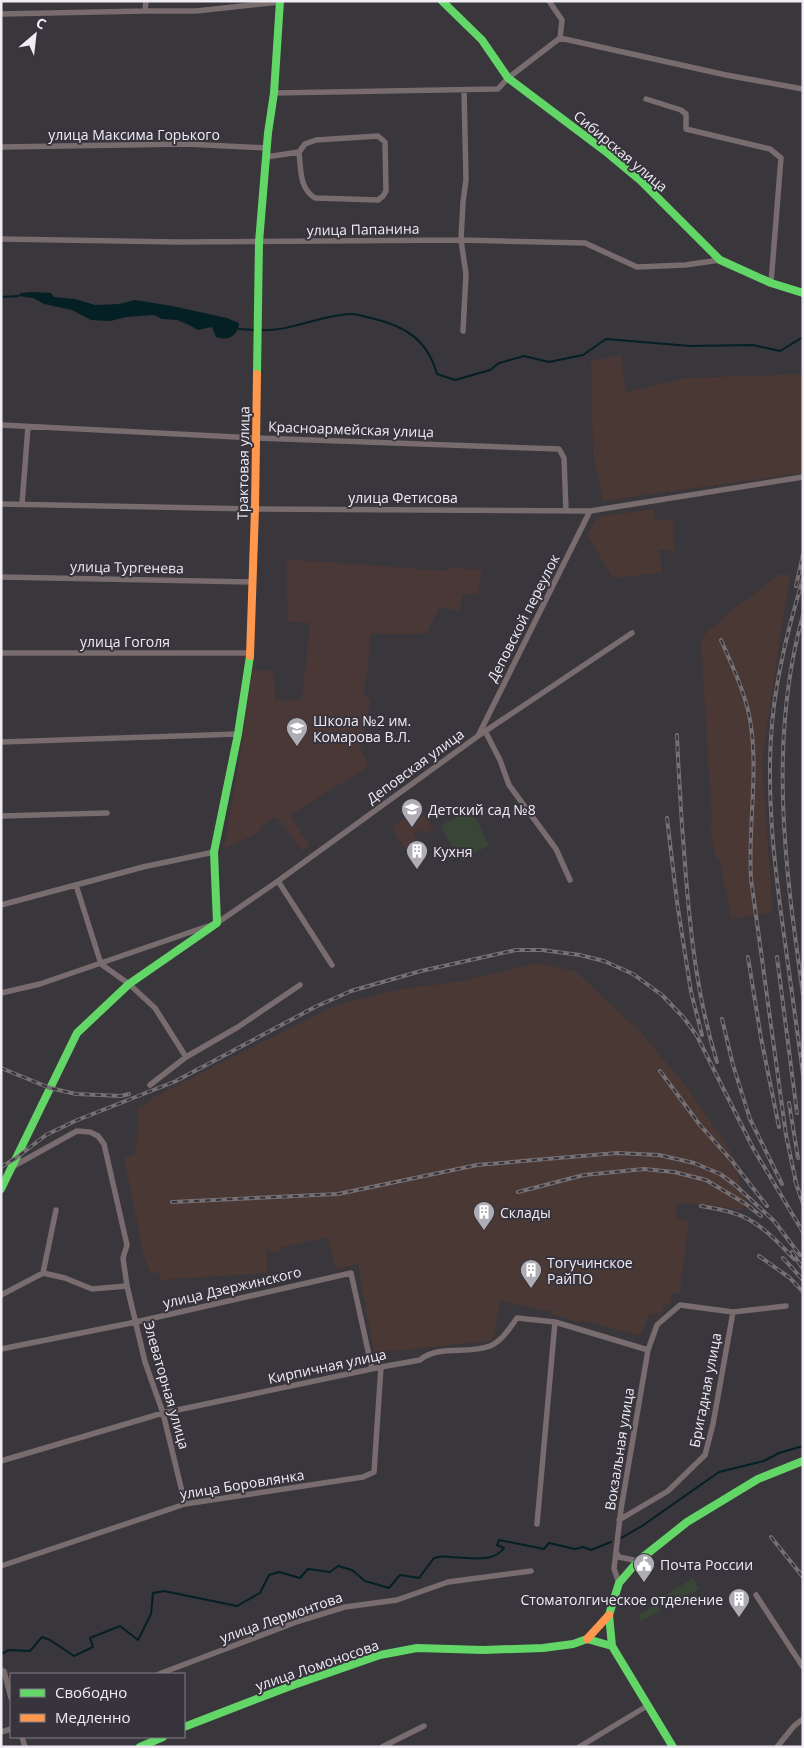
<svg xmlns="http://www.w3.org/2000/svg" width="804" height="1748" font-family="'Open Sans',sans-serif">
<style>
.industrial{fill:#493834}
.education{fill:#4a3836}
.green{fill:#394536}
.water{fill:#052025}
.lines{fill:none;stroke-linecap:round;stroke-linejoin:round}
.stream{stroke:#052025;stroke-width:2}
.street{stroke:#786c6e;stroke-width:5.5}
.fast{stroke:#63d668;stroke-width:8}
.slow{stroke:#ff974d;stroke-width:8}
.rail-casing{stroke:#777073;stroke-width:4}
.rail{stroke:#38343e;stroke-width:2;stroke-dasharray:5.5;stroke-linecap:butt}
.labels{text-anchor:middle;dominant-baseline:central;stroke-width:4;stroke-linejoin:round;paint-order:stroke}
.street-label{font-size:14px;fill:#efecf3;stroke:#38343e}
.poi-label{font-size:14px;fill:#efecf3;stroke:#38343e;text-anchor:start}
</style>
<rect width="100%" height="100%" fill="#39363c"/>
<path class="industrial" d="M621,355L626,392L686,378L803,374V473L603,501L593,455L591,361Z
M653,509L655,520H673L675,551L659,550L662,573L613,578L587,535L598,517Z
M779,574L790,575L762,759L773,913L731,919L719,858L715,857L709,824H712L701,643L706,633L742,601L747,600Z
M538,963L574,971L579,974L631,1024L633,1023L687,1087L736,1159L741,1191L747,1202L742,1211L726,1207L677,1203L676,1219L689,1220L680,1293H672L671,1305H664L663,1313L650,1314L640,1336L582,1320L580,1323L551,1314L552,1310L546,1311L500,1301L493,1339L490,1341L374,1353L358,1264L336,1269L327,1237L280,1248V1251L270,1252L268,1249H266L268,1273L160,1280L159,1273H151L144,1257L124,1158L136,1153L138,1108L152,1100V1098L335,1005L402,989L456,982Z"/>
<path class="education" d="M286,560L314,561L447,571L449,567L482,570L478,595L462,594L460,611L440,607L426,634H371L368,666L363,694L371,700L360,747L369,765L360,772L290,815L309,844L302,851L278,819L274,817L260,828L261,832L224,848L243,736L252,671H274L275,701L301,700L306,664L310,623L288,621Z
M418,808L434,828L424,835L419,829L413,834L418,841L406,849L391,828Z"/>
<path class="green" d="M471,809L489,845L461,861L440,826Z
M693,1578L699,1589L669,1607L662,1597Z
M658,1604L661,1610L641,1621L638,1615Z"/>
<path class="water" d="M32,292L51,293L54,297L75,299L95,305L119,304L135,300L172,306L227,318L239,323C238,337 227,341 216,337L212,327L198,330L189,325L177,320L162,319L154,315L127,317L110,321L91,320L72,310L44,304L33,298L18,296L21,293Z"/>
<g class="lines">
<path class="stream" d="M1,297L18,296
M239,329L256,330
M261,330C291,332 322,314 352,314C358,314 365,317 371,318C405,326 427,339 437,374L455,380L490,370L499,363L524,356L549,362L583,355L606,339L690,346L753,345L780,351L803,337
M621,1538L642,1526L719,1472L764,1461L779,1453L803,1446
M1,1654L9,1650L30,1651L42,1637L50,1640L74,1656L93,1647L90,1638L120,1626L138,1640L151,1614L153,1593L164,1591L237,1606L260,1593L269,1575L279,1572L300,1578L308,1569L330,1572L338,1566L352,1570L365,1581L389,1588L400,1575L419,1578L434,1558C439,1557 445,1556 450,1557C467,1557 493,1564 504,1548L497,1545L499,1540L544,1549L549,1543L575,1549L583,1547L591,1550L611,1542"/>
<path class="street" d="M145,11L146,1
M1,14L145,11H196L280,2
M560,38L726,75L803,89
M274,93L498,89L508,78L560,38L562,20L549,1
M646,99L681,110L686,114V129L770,149L781,158L771,283
M378,136L385,142L386,191L383,196L378,200L315,198C299,188 301,169 299,152L305,144L316,140Z
M1,147L186,144L267,148
M266,157L299,152
M1,239L177,242L461,240L585,243L637,267L685,265L720,260
M463,331L466,274L461,240L463,202L466,180L464,90
M1,425L257,438L559,449L564,458L566,511
M1,504L255,509L590,511L803,477
M22,504L28,427
M1,577L252,582
M1,653H250
M485,731L500,760L509,785L556,849L570,880
M479,734L590,511
M1,742L238,734
M1,816L107,813
M278,881L332,965
M76,885L101,964L129,984L155,1008L186,1057L150,1085
M1,905L143,867L214,852
M1,993L40,984L217,923L278,881L478,736L632,633
M186,1057L238,1027L300,985
M12,1167L77,1131L90,1132L98,1136L104,1144L127,1245L123,1258L127,1286L145,1362L163,1413L185,1504
M43,1273L56,1210
M1,1295L43,1273L65,1278L92,1289L127,1286
M1,1349L136,1322L351,1273L372,1369
M1,1461L163,1413L381,1367L420,1360C439,1344 468,1355 490,1346C502,1341 509,1329 517,1318L555,1322L648,1350
M619,1520L668,1491L705,1455L713,1424L733,1312
M537,1524L555,1322
M616,1552L619,1557L638,1561
M1,1566L185,1504L363,1477L374,1472L381,1367
M619,1583L614,1569L621,1509L648,1350L657,1325L680,1305L733,1312L786,1306
M756,1595L803,1667
M1,1670L4,1671L11,1698
M159,1674L299,1621L345,1607L397,1600L448,1582L531,1571
M1,1732L11,1729
M22,1737L25,1747
M382,1747L424,1726
M579,1747L647,1706
M777,1747L794,1726L803,1719"/>
<path class="fast" d="M442,1L482,40L508,78L605,151L641,181L720,260L771,283L803,293
M257,374L259,242L268,133L274,93L280,1
M1,1189L77,1033L129,984L217,923L214,852L238,734L250,656
M184,1727L288,1687L380,1655L417,1648L483,1650L543,1648L573,1644L587,1639L612,1646
M140,1747L163,1737
M673,1747L612,1646L609,1615L619,1583L638,1561L687,1522L758,1479L803,1461"/>
<path class="slow" d="M250,656L255,509L257,374
M587,1639L609,1615"/>
<g class="rail-casing">
<path id="rail" d="M803,579C787,631 774,684 771,738C767,804 775,870 784,935C790,981 797,1028 803,1074
M796,586L803,555
M803,615C768,740 785,868 803,994
M721,640C733,668 747,696 751,726C758,777 748,828 751,879L786,1135L797,1187
M677,735C679,783 682,830 686,877C691,939 698,1001 717,1062
M667,818L677,902L691,992L702,1035
M748,957L761,1038L779,1127
M777,957L797,1113
M722,1019L733,1065L750,1119L782,1184
M1,1068L50,1088L76,1094L121,1096L129,1094
M660,1071L700,1125L732,1161L767,1206
M789,1103L798,1158
M1,1167L16,1158L46,1135L75,1121L176,1081L315,1007L351,991L421,971L516,950H542L580,955L604,961L633,974L662,995L684,1018L697,1036L753,1148L803,1232
M795,1180L803,1204
M518,1192L584,1175L644,1169L674,1172L706,1180L746,1204L761,1216
M172,1202L338,1194L477,1165L617,1153L659,1155L694,1163L720,1174L734,1184L774,1221L800,1255
M701,1206C718,1209 738,1212 753,1222C768,1231 782,1246 794,1259
M792,1252L803,1269
M759,1256L790,1278L803,1292
M783,1258L803,1280
M771,1537L803,1577"/>
</g>
<use href="#rail" class="rail"/>
</g>
<defs>
<g id="school-pin" transform="scale(1.125)"><path d="M0 17L-7.5 6A9.5 9.5 0 1 1 7.5 6Z" fill="#afacb3" stroke="#38343e"/><path d="M0-5L7-2L0 1L-7-2ZM-4 1L0 2.5L4 1V4Q0 6-4 4Z" fill="#fff"/></g>
<g id="building-pin" transform="scale(1.125)"><path d="M0 17L-7.5 6A9.5 9.5 0 1 1 7.5 6Z" fill="#afacb3" stroke="#38343e"/><path d="M-4-6H4V6H1V3H-1V6H-4ZM-2.5-4.3h1.7v1.8h-1.7ZM.8-4.3h1.7v1.8H.8ZM-2.5-1h1.7V.8h-1.7ZM.8-1h1.7V.8H.8Z" fill="#fff"/></g>
<g id="civic-pin" transform="scale(1.125)"><path d="M0 17L-7.5 6A9.5 9.5 0 1 1 7.5 6Z" fill="#afacb3" stroke="#38343e"/><path d="M-.6-6.5H3V-4.5H.6V-3L4-1V1h2V6H-6V1h2V-1L-.6-3ZM-1.2 2.5V6h2.4V2.5Z" fill="#fff"/></g>
</defs>
<g fill-rule="evenodd">
<use href="#school-pin" x="297" y="728"/>
<use href="#school-pin" x="412" y="809"/>
<use href="#building-pin" x="417" y="851"/>
<use href="#building-pin" x="484" y="1212"/>
<use href="#building-pin" x="531" y="1270"/>
<use href="#civic-pin" x="644" y="1564"/>
<use href="#building-pin" x="739" y="1599"/>
</g>
<g class="labels">
<g class="street-label">
<text x="134" y="134">улица Максима Горького</text>
<text transform="translate(621 151) rotate(40)">Сибирская улица</text>
<text transform="translate(363 229) rotate(-1)">улица Папанина</text>
<text transform="translate(351 429) rotate(2)">Красноармейская улица</text>
<text transform="translate(243 463) rotate(-89)">Трактовая улица</text>
<text x="403" y="497">улица Фетисова</text>
<text transform="translate(127 567) rotate(1)">улица Тургенева</text>
<text transform="translate(523 618) rotate(-63)">Деповской переулок</text>
<text x="125" y="641">улица Гоголя</text>
<text transform="translate(415 766) rotate(-36)">Деповская улица</text>
<text transform="translate(232 1287) rotate(-13)">улица Дзержинского</text>
<text transform="translate(327 1366) rotate(-12)">Кирпичная улица</text>
<text transform="translate(167 1385) rotate(74)">Элеваторная улица</text>
<text transform="translate(705 1390) rotate(-79)">Бригадная улица</text>
<text transform="translate(619 1449) rotate(-81)">Вокзальная улица</text>
<text transform="translate(242 1484) rotate(-9)">улица Боровлянка</text>
<text transform="translate(281 1617) rotate(-19)">улица Лермонтова</text>
<text transform="translate(317 1665) rotate(-19)">улица Ломоносова</text>
</g>
<g class="poi-label">
<text x="313" y="720">Школа №2 им.<tspan x="313" dy="16">Комарова В.Л.</tspan></text>
<text x="428" y="809">Детский сад №8</text>
<text x="433" y="851">Кухня</text>
<text x="500" y="1212">Склады</text>
<text x="547" y="1262">Тогучинское<tspan x="547" dy="16">РайПО</tspan></text>
<text x="660" y="1564">Почта России</text>
<text x="723" y="1599" text-anchor="end">Стоматолгическое отделение</text>
</g>
</g>
<rect width="804" height="1748" fill="none" stroke="#efecf3" stroke-width="5"/>
<rect x="10" y="1673" width="175" height="65" fill="#38343e" stroke="#817e86"/>
<rect x="20" y="1689" width="25" height="8" fill="#63d668" stroke="#817e86"/>
<text x="55" y="1698" font-size="15" fill="#efecf3">Свободно</text>
<rect x="20" y="1714" width="25" height="8" fill="#ff974d" stroke="#817e86"/>
<text x="55" y="1723" font-size="15" fill="#efecf3">Медленно</text>
<g transform="translate(35 35) rotate(28)" stroke="#38343e" stroke-width="4" paint-order="stroke">
<path d="M0-4L9 19L0 12L-9 19Z" fill="#efecf3"/>
<text y="-8" font-size="14" font-weight="bold" text-anchor="middle" fill="#efecf3">С</text>
</g>
</svg>
